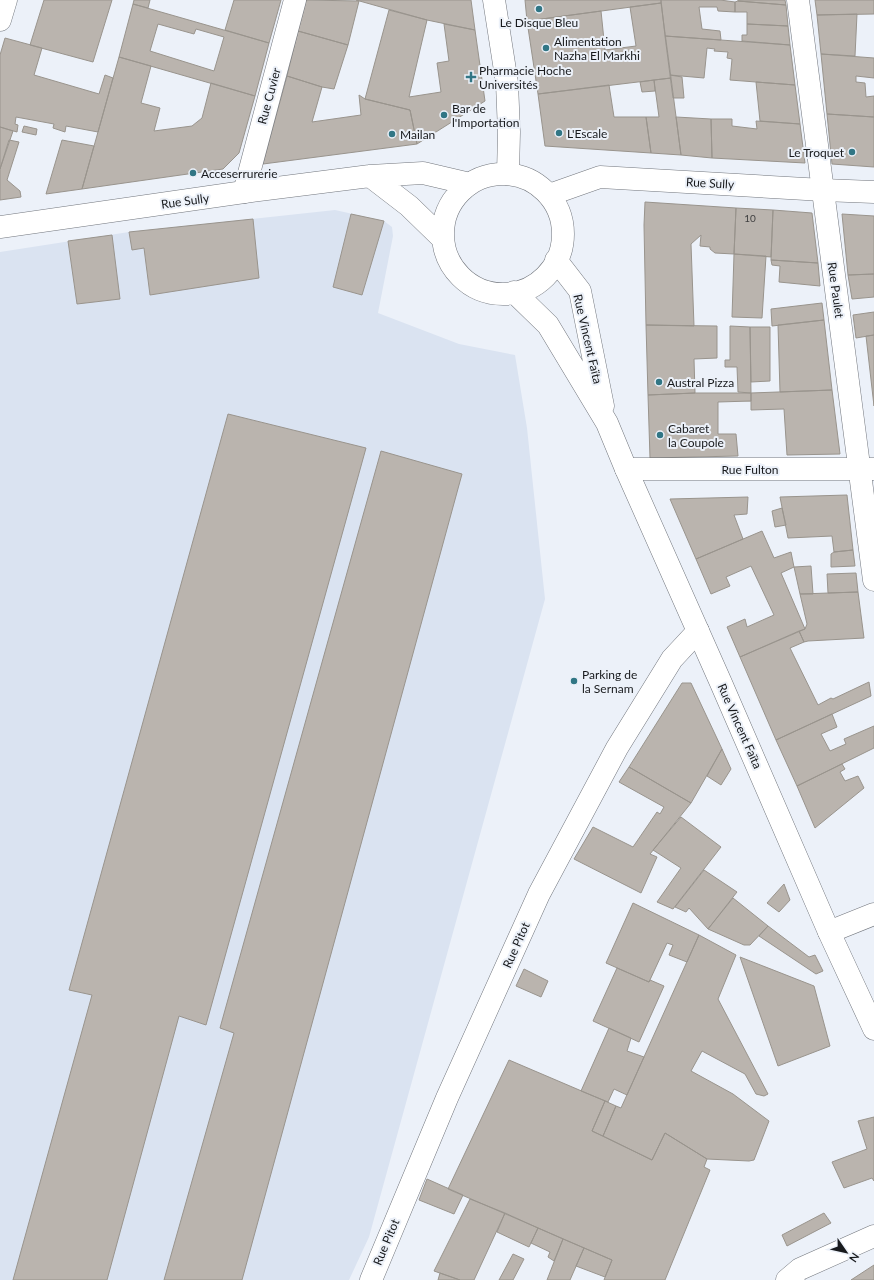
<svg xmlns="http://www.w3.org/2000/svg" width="874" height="1280" font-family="Lato,sans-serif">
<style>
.built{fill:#dae3f1}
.building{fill:#bab4ae;stroke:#99948d;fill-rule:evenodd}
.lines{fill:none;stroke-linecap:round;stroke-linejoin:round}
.minor-casing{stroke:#72767d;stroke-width:23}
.tertiary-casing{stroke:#72767d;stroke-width:23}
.secondary-casing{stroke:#72767d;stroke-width:23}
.minor{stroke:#fff;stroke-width:22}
.tertiary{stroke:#fff;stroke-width:22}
.secondary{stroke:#fff;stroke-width:22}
.poi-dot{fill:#317685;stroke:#ecf1f9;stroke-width:1.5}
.labels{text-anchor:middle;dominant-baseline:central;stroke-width:4;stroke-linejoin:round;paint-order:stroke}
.number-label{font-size:10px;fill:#404041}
.poi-label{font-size:12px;fill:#181a1d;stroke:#ecf1f9;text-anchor:start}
.street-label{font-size:12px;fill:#181a1d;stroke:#ecf1f9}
</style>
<rect width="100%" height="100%" fill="#ecf1f9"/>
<path class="built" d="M335,210L384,221L392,227L393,236L378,313L459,344L515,355L527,428L545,599L369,1237L349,1280H0V252L129,232Z"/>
<path class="building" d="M44,0H112L93,62L30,45Z
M134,0H150L148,8L133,4Z
M234,0H281L269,43L225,30Z
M306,0L359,1L348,45L298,31Z
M356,0H471L475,30L427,20Z
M525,0H661V3L527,21Z
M661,0H720L735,2V12L718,11L717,7H699L702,29L720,31L721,40L665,36Z
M738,0H785L786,5L738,1Z
M815,0H874V14L817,15Z
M738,1L786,5L788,26L747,24V12H735V2Z
M661,3L671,78L538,94L527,21L601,11L605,50L636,46L630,7Z
M133,4L269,43L255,96L119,57ZM158,24L194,34L196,29L224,37L214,71L150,51Z
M389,10L427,20L409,97L441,92L437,63L449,61L444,24L475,30L485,101L417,144L410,110L365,99Z
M857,14L855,56L821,54L817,15Z
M747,24L788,26L790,45L742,41V35H747Z
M298,31L348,45L334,89L322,87L287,76Z
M665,36L790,45L795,85L730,80L732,59L727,58L728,52L714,51L715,49L707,48L704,78L670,75Z
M5,38L42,48L34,75L99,94L105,75L113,78L98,132L66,126L65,132L53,128L54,124L16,117L15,124L18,125L17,132L0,127V55Z
M821,54L874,58V78L856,76V82L865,83L866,97L874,96V117L827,114Z
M119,57L151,66L141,103L160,108L154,131L192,126L202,118L211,83L255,96L239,153L223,169L82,189Z
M670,75L682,77L684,98H673Z
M287,76L322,87L312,122L361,115L359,95L365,99L410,110L417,144L263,164Z
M671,78L681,155L651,153L646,117H659L654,80Z
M654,80L655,91L642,92L640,82Z
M756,82L795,85L800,124L760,121Z
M609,85L614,117H646L651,153L545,146L538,94Z
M827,114L874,117V167L832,164Z
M676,117L711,119L712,158L681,155Z
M711,119H732V126L757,129L756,121L800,124L805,163L712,158Z
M24,126L37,129L36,135L22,132Z
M0,127L13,131L0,169Z
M9,140L19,142L7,180L20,191L21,197L0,200V169Z
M62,140L94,146L82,189L46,194Z
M645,202L736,208L734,254L715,253L710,249V247L700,246L701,235L691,244L694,326L646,325L644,225Z
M736,208L773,210L771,257L734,254Z
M773,210L812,213L818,263L771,260Z
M351,214L384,221L362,295L333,287Z
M842,214L874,216V274L848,275Z
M253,219L259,278L150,295L144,248L132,250L129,232Z
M112,235L120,299L77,304L68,241Z
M734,254L766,256L762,318L732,317Z
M771,260L818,263L820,286L779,282L780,266L772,265Z
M874,274V297L852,299L848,275Z
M822,303L824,320L772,326L771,309Z
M874,312V335L856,338L853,315Z
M824,320L832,390L780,392L778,325Z
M646,325L717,326V358L694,359L695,393L648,395Z
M730,326L750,327L751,393L738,392L737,367H725V360H730Z
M750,327H770V381L751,382Z
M874,335V406L866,336Z
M832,390L840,454L787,455L784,409L751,410V393Z
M695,393H751V401L718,402V434H736L738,456L650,458L648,395Z
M228,414L366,448L206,1025L179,1016L107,1280H13L92,995L69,990Z
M381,451L462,474L242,1280H164L234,1033L220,1028Z
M847,495L853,550L834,552L832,536L788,538L780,497Z
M748,497L747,514L734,515L743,539L696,559L670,499Z
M782,508L786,525L775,527L772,511Z
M762,531L774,558L791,552L794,567L781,573L805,629L740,657L727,627L745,619L747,627L774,615L751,566L726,577L730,586L711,594L696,559Z
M853,550L855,566L831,567V554L834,552Z
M811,566L813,594H800L794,567Z
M856,573L858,592L828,593L827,574Z
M858,592L864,638L808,641L804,642L799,631L805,629L807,624L800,594Z
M799,631L804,642L790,648L818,705L831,698L833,699L869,682L871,696L776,740L740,657Z
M682,683H691L722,749L691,803L629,767Z
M832,714L837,727L821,734L830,751L846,744L844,739L874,726V748L797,786L776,740Z
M722,749L731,769L721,785L707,776Z
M842,764L845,769L840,772L845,781L858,776L864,788L815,828L797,786Z
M629,767L691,803L650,854L657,857L641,893L574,859L593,827L633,847L657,812L660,814L664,807L619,782Z
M681,817L721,847L673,909L657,902L681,868L653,850Z
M704,870L737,892L708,929L689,908L686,912L675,907Z
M784,884L790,900L779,912L767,903Z
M733,898L768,926L750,945H744L708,929Z
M633,903L699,935L687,962L669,955L673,945L667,943L649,982L606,963Z
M768,926L809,957L815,955L823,971L816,974L759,936Z
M699,935L736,955L718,999L768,1094L764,1096L756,1094L745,1074L702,1051L691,1071L733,1094L769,1121L754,1160L749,1161L707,1159L665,1133L652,1160L603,1136L616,1106L621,1108Z
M740,957L814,986L830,1046L778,1066Z
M617,968L649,982L650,980L664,986L639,1042L593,1021Z
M524,969L548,981L541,997L516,986Z
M609,1028L631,1038L627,1051L644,1057L627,1095L614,1089L608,1102L581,1091Z
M509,1060L605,1101L592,1131L652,1160L665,1133L707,1159L704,1167L710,1170L665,1280H604L612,1260L448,1189Z
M605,1101L616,1106L603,1136L592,1131Z
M874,1117V1181L872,1178L844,1188L832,1162L867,1149L858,1121Z
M427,1179L463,1195L454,1214L419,1200Z
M470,1199L505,1213L474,1280H460L434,1271Z
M505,1213L538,1228L529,1247L497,1232Z
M824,1213L831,1223L787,1246L782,1235Z
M538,1228L563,1239L554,1261L548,1257L550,1252L531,1243Z
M563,1239L584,1248L570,1280H547Z
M584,1248L612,1260L605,1277L576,1266Z
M513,1254L524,1259L513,1280H499Z
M874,1265V1280H851Z
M440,1273L460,1280H438Z"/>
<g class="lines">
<g class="minor-casing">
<path id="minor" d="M798,0L874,580
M0,20L6,0
M244,192L295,0
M626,469H874
M829,932L874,914
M787,1280L800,1269L874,1236"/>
</g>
<g class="tertiary-casing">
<path id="tertiary" d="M494,0L507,83L509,132L508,174
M549,195L600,177L823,190L874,192
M371,1280L447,1098L539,894L617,748L672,659L698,631"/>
</g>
<g class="secondary-casing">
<path id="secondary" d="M443 234a60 60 0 1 1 120 0a60 60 0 1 1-120 0Z
M370,176L409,206L443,239
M0,227L244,192L370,176L423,173L470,184
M556,260L580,291L603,406
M514,292L548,325L607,423L626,469L721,683L829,932L874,1029"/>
</g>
<use href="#minor" class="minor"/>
<use href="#tertiary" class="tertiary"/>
<use href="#secondary" class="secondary"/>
</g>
<g class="poi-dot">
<circle cx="539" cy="9" r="4"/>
<circle cx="546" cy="48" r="4"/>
<path d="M469 71h4v4h4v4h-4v4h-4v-4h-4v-4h4z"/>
<circle cx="444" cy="115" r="4"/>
<circle cx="559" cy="133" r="4"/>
<circle cx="392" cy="134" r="4"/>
<circle cx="852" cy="152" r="4"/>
<circle cx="193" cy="173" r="4"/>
<circle cx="659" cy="382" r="4"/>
<circle cx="660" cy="435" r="4"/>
<circle cx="574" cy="681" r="4"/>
</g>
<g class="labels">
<g class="number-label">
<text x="750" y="218">10</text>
</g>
<g class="poi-label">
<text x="539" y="22" text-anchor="middle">Le Disque Bleu</text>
<text x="554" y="41">Alimentation<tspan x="554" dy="14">Nazha El Markhi</tspan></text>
<text x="479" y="70">Pharmacie Hoche<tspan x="479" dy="14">Universités</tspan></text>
<text x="452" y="108">Bar de<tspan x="452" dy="14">l'Importation</tspan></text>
<text x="567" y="133">L'Escale</text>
<text x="400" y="134">Mailan</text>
<text x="844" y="152" text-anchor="end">Le Troquet</text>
<text x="201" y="173">Acceserrurerie</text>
<text x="667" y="382">Austral Pizza</text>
<text x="668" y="428">Cabaret<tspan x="668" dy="14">la Coupole</tspan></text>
<text x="582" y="674">Parking de<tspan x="582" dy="14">la Sernam</tspan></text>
</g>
<g class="street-label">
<text transform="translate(269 96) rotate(-75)">Rue Cuvier</text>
<text transform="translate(710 183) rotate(3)">Rue Sully</text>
<text transform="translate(185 201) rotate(-8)">Rue Sully</text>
<text transform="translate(836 290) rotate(82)">Rue Paulet</text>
<text transform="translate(588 339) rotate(77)">Rue Vincent Faïta</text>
<text x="750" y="469">Rue Fulton</text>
<text transform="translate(740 726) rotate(66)">Rue Vincent Faïta</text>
<text transform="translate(516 945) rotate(-66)">Rue Pitot</text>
<text transform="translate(386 1242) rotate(-67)">Rue Pitot</text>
</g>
</g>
<g transform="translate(846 1252) rotate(124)" stroke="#ecf1f9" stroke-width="3" paint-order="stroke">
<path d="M0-3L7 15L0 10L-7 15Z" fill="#181a1d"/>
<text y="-6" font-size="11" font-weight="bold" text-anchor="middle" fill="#181a1d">N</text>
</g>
</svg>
